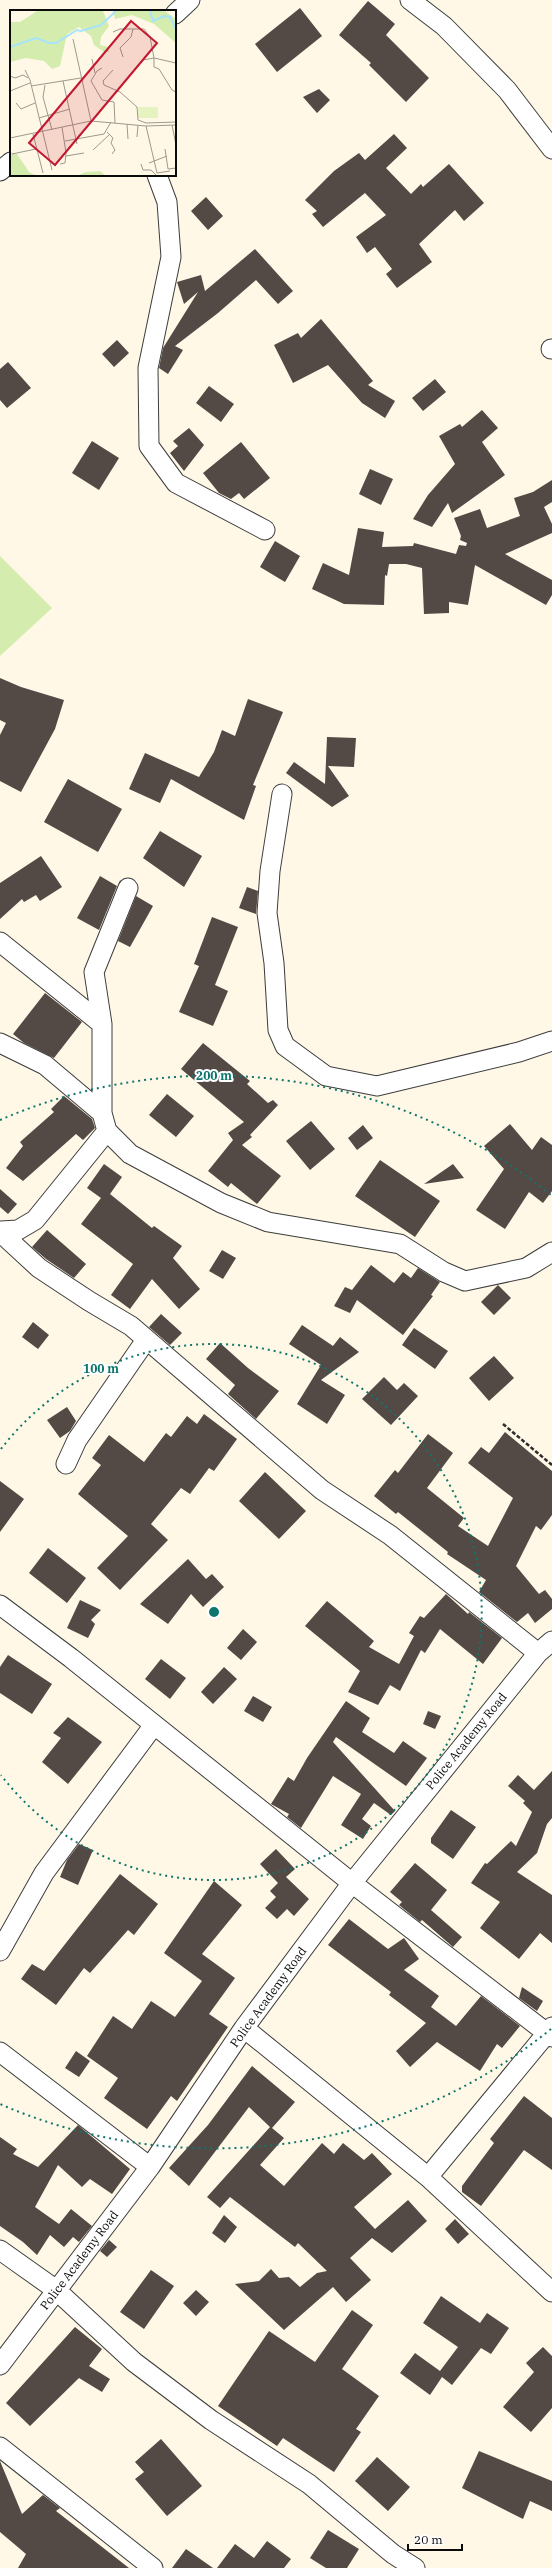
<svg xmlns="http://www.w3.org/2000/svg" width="552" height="2568" font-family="'IBM Plex Serif',serif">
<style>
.green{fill:#d4ecad}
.building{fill:#534945}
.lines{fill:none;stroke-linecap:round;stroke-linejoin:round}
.minor-casing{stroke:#3d3d3d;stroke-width:21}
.path{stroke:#2c2c2c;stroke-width:2.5;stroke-dasharray:4 2;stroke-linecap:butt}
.minor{stroke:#fff;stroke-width:19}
.ring{fill:none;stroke:#0f766e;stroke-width:2;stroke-dasharray:2 4}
.labels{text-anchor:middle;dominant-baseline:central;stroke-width:4;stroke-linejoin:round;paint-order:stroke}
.street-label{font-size:12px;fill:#0a0a0a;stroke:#fff}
.inset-river{fill:none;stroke:#a6e4fc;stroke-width:2}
.inset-road{fill:none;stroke:#9d998e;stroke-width:1}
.view{fill:#c41730;fill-opacity:0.15;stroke:#c41730;stroke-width:2}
.inset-edge{fill:none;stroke:#0a0a0a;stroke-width:2}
.centre{fill:#0f766e;stroke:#fff;stroke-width:2}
.ring-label{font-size:12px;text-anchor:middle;font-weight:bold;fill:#0f766e;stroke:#fff;stroke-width:4;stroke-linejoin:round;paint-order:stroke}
</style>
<rect width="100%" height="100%" fill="#fff8e6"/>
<path class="green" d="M0,556L52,608L0,656Z"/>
<path class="building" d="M368,1L395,24L386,35L429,78L406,102L369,65L371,63L339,35Z
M300,8L322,36L277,72L255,44Z
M319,89L330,100L317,113L303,97Z
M394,134L407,148L386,168L411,194L421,184L423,187L449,164L484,203L464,221L455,210L419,244L432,262L397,288L386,274L392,269L375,247L367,253L356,237L386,215L365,193L323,227L312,214L317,211L305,200L334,171L359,153L365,160Z
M206,197L223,216L208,230L191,211Z
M255,249L293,291L278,304L256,280L218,313L175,346L183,350L168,374L159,368L163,348L198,292L184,304L177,282L201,275L205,291Z
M321,319L373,381L368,385L395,401L385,418L362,403L328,365L293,383L274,345L298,333L301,338Z
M117,340L129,353L114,367L102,354Z
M8,362L31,388L7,408L0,400V369Z
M435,379L446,392L423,411L412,398Z
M209,386L234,404L221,422L196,403Z
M482,410L498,428L482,442L505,475L452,513L448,503L432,527L413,519L428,495L455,464L439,436L460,424L462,427Z
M189,428L204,445L184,471L170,453L178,446L173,441Z
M92,441L119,458L99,490L72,473Z
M241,442L270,478L244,499L239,493L231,499L219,493L203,473Z
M370,469L393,479L381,505L359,494Z
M552,480V502L544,507L552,524V533L505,554L552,580V595L546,605L475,565L468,605L449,602V613L424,614L422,568L406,564H389L387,576L385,575L384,605L344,604L312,589L323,563L349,575L358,528L384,532L382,547L413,546L414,543L456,554L459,545L466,546L467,543L460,540L461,536L454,518L480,509L487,528L520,516L514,498L533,492Z
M275,541L300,556L285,582L260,567Z
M0,678L21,687L64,700L55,729L21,792L0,781V735L6,723L0,720Z
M248,699L283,712L253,785L256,786L244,820L171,779L160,803L129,789L145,753L199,777L214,752L222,730L235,736Z
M327,737L356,738L354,767L328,766L349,796L332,807L286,773L294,762L325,784Z
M68,779L122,809L98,852L44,822Z
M160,831L202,856L184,887L143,858Z
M41,856L62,887L40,901L36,895L24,902L22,899L0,919V883Z
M100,876L117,886L99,930L77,918Z
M247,887L258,891L256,914L239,908Z
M136,896L153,906L130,947L118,941Z
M212,917L238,927L215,985L228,991L213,1026L179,1012L199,966L194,964Z
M45,993L82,1022L54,1058L24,1043L13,1034Z
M203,1043L250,1081L247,1084L268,1103L273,1100L278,1105L250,1135L252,1137L242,1145L281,1176L257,1204L231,1183L228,1187L208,1171L233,1140L228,1133L244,1122L181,1069Z
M167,1094L194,1116L176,1137L149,1115Z
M64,1096L92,1119L95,1128L83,1140L76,1134L23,1181L6,1168L23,1146L20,1142L54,1112L51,1109Z
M311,1121L335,1149L310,1170L286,1141Z
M510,1124L532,1150L541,1137L552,1145V1191L543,1203L529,1192L505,1229L476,1210L504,1169L484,1146Z
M363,1125L373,1138L357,1150L348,1138Z
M380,1160L440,1201L415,1237L355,1196Z
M104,1164L122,1177L110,1194L152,1228L154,1226L182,1246L173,1258L200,1289L179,1309L152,1279L130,1309L111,1295L133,1264L81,1224L101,1198L87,1188Z
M453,1164L464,1178L424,1184Z
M0,1189L17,1204L8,1214L0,1207Z
M47,1230L86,1264L74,1278L46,1259L32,1247Z
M222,1250L236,1258L223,1279L209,1271Z
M371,1265L394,1283L403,1272L411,1278L418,1268L440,1282L431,1295L433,1296L403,1335L357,1300L350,1313L334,1306L345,1287L352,1290Z
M498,1285L511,1298L494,1315L481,1302Z
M161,1314L182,1333L170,1345L149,1327Z
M33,1322L49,1335L38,1349L22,1337Z
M302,1325L333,1346L340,1337L359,1352L321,1380L345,1395L327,1424L297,1404L321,1365L289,1344Z
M414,1328L448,1351L435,1369L402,1345Z
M220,1343L248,1368L279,1391L256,1419L228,1394L235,1385L206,1359Z
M494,1356L514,1378L489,1401L469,1378Z
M384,1377L397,1390L404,1383L418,1396L391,1425L362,1399Z
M67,1407L76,1421L70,1431L60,1438L47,1420Z
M204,1414L237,1439L214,1471L209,1468L190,1494L181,1488L151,1524L168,1540L120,1590L97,1568L128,1536L78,1494L101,1465L92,1458L109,1435L144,1462L166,1433L171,1437L187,1416L197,1424Z
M505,1432L552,1471V1515L541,1530L536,1526L516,1566L539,1594L545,1590L552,1599V1609L535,1623L528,1613L517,1622L479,1592L486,1580L447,1554L448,1552L398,1512L396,1514L374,1496L395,1470L398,1473L428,1434L453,1453L427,1488L464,1518L458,1526L488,1546L513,1498L468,1463L481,1447L489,1453Z
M265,1472L306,1511L279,1539L239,1501Z
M0,1481L24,1499L0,1532Z
M48,1548L86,1578L67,1603L29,1573Z
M188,1559L206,1579L212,1574L224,1587L203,1607L191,1594L168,1624L140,1604Z
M446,1594L468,1614L469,1612L502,1638L483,1664L440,1629L425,1653L421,1650L400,1691L390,1685L378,1705L348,1692L360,1671L305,1626L327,1601L374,1641L369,1647L399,1664L414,1636L409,1633L420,1616L424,1618Z
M80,1600L101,1610L91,1620L95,1624L88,1638L67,1628Z
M243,1629L257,1642L241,1660L227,1648Z
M8,1655L52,1684L32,1714L0,1693V1667Z
M161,1659L186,1678L170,1699L145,1679Z
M224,1667L237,1679L213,1704L201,1692Z
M253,1696L272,1707L263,1722L244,1711Z
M346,1701L370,1718L362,1732L394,1753L403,1741L427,1758L406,1786L336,1737L333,1742L395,1811L391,1815L374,1803L362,1819L371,1826L363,1839L341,1825L361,1794L333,1776L301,1828L287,1817L289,1814L271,1804L288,1777L294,1781L307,1758Z
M428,1711L441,1716L435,1729L423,1724Z
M68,1717L102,1742L68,1784L42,1762L61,1738L53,1733Z
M552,1771V1818L547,1824L537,1853L517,1872L552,1895V1943L540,1933L519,1959L480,1928L500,1902L471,1883L485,1863L487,1864L511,1841L516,1846L532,1812L523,1803L525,1801L508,1786L518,1775L534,1790Z
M451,1810L476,1827L453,1859L431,1843V1838Z
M79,1844L93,1850L78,1885L60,1877L67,1860Z
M276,1849L295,1869L286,1877L309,1899L294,1916L287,1909L277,1919L265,1908L276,1897L270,1891L278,1883L260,1864Z
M415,1863L447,1890L431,1910L462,1937L453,1947L422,1920L420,1922L399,1905L402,1902L390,1892Z
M120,1874L158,1904L134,1935L128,1930L90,1973L84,1968L56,2005L21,1979L32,1964L44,1971Z
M214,1881L242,1905L202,1954L235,1978L209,2014L228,2027L177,2101L171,2096L147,2129L104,2098L118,2078L87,2056L113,2016L132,2029L151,2001L175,2017L202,1981L164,1953Z
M349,1919L388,1949L404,1938L419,1959L404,1970L439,1996L431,2007L456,2026L481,1996L520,2026L502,2048L497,2044L480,2071L437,2042L410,2067L396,2051L426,2023L389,1995L391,1992L328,1945Z
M522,1987L543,2001L537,2011L519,1998Z
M76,2051L90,2061L79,2077L65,2068Z
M252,2066L295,2102L272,2128L284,2138L260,2165L284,2186L322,2143L334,2154L343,2143L364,2160L372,2153L392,2174L354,2207L375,2229L408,2200L427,2221L392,2253L372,2238L350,2258L371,2280L346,2302L333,2287L284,2330L235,2284L259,2281L271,2269L279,2278L289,2277L300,2287L317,2273L327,2271L298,2243L295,2247L230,2197L220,2208L207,2197L270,2127L249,2107L189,2186L169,2168L208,2125Z
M524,2096L552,2118V2170L524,2150L481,2206L462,2192V2186L494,2143L490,2139Z
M78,2125L130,2169L112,2194L90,2179L82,2187L58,2165L35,2207L59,2224L71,2209L92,2226L79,2242L73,2237L64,2247L50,2235L37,2255L23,2242L0,2226V2137L17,2149L13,2154L38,2167Z
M224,2215L237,2227L225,2243L212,2233Z
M455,2219L469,2234L458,2244L445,2229Z
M109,2240L117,2247L107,2257L100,2251Z
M151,2270L174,2286L144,2329L120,2312Z
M196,2290L209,2302L196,2316L183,2303Z
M441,2296L480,2323L487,2313L509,2328L491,2354L481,2348L452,2385L442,2377L430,2395L400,2373L415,2353L440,2371L458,2347L423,2323Z
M352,2310L373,2325L342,2369L379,2396L356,2429L361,2432L334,2472L283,2438L277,2446L218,2406L269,2331L315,2362Z
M75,2327L102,2349L89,2366L110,2379L102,2392L79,2378L30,2426L6,2403Z
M543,2347L552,2356V2408L531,2432L503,2407L534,2372L526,2363Z
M161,2439L202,2486L167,2516L135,2479L144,2472L135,2462Z
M479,2451L552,2481V2511L530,2501L523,2519L462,2488Z
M377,2457L410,2487L388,2511L355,2481Z
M0,2461L22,2514L43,2495L60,2508L56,2511L129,2568H18L26,2554L0,2532Z
M328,2530L359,2549L347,2568H326L310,2558Z
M267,2541L291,2559L284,2568H217L235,2544L254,2558Z
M186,2549L213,2568H172Z"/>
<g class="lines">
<g class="minor-casing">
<path id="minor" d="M410,0L444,26L507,90L552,149
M175,14L190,0
M0,171L11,162
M157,175L167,202L171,257L148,368L149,446L176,483L265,530
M551,349H552
M282,794L270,871L267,913L274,963L278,1030L285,1046L326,1076L377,1086L519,1052L552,1041
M128,888L94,972L102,1024V1113L107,1131L130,1154L221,1203L268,1222L400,1244L444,1272L465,1281L526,1268L552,1252
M0,942L102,1024
M0,1043L45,1065L102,1113
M0,1231L18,1230L35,1220L107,1131
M0,1232L39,1268L89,1301L131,1326L322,1490L390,1535L538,1653
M66,1464L77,1440L146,1340
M0,1605L71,1658L352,1883L552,2037
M0,1951L44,1873L154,1725
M244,2028L428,2177L552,2292
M0,2052L150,2167
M428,2177L552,2027
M0,2250L55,2289L134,2362L211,2420L309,2484L393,2554L415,2568
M0,2365L150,2167L244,2028L352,1883L538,1653L552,1641
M0,2447L153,2568"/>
</g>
<path class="path" d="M503,1424L552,1465"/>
<use href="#minor" class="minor"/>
</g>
<g class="ring">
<path d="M1 1449A268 268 0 1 1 1 1775"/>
<path d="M551 2029A536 536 0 0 1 0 2104M0 1120A536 536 0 0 1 551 1195"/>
</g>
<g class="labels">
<g class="street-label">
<text transform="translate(466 1741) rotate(-51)">Police Academy Road</text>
<text transform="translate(268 1997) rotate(-54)">Police Academy Road</text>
<text transform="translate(79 2260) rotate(-53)">Police Academy Road</text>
</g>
</g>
<g transform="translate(10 10)">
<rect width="166" height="166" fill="#fff8e6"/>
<path d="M27,1H93L99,16L91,27L90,35L99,37V42H94L84,35L81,26L69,17L57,24L50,56L42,59L34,51L16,48L0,52V12H10ZM103,1H155L166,9V33L144,14L122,5L105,9ZM0,142L7,144L19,162L25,165H0ZM90,161L95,165H69L76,162Z" fill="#d4ecad"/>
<path d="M128,97H148V108H128Z" fill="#e6f2c0"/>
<path class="inset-river" d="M140,1L143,11L154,6L160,7L166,19M0,37L26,28L39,33H46L67,20L71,21L91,15L106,1"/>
<path class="inset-road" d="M103,22L110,19H134L140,27L144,48L166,53M63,29L81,111M113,47L110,38L121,27L123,19M82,49L85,63M133,50L144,48V57L149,59L162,80L166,82M92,58L87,61L81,71L92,90L104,92L105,113M15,60L20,70L42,160M103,60L93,71L94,75L110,82L127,97L128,110L136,113L166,112M0,66L5,68L13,65L18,68M53,71L67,134M35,75L33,87L42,120M21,76L71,68M0,81L20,73M6,93L11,99L25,93M29,108L60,99M117,114L118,129M162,115L166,135M136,116L147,163L160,161M97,122L103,128L101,133L105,140L102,144M23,124L33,163M127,127L128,115M0,128L81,111L136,116L166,115M55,131L94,124L101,112M155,139L158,159L166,158M83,140L99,125M2,144L26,139M56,146L74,143M139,153L157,146M50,154L55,153L56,143L52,117M131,154L133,160H141L146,165"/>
<path class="view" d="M121,11L147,33L45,155L19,133Z"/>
<rect width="166" height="166" class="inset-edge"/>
</g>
<circle cx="214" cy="1612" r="6" class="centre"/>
<g class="ring-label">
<text x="214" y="1080">200 m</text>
<text x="101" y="1373">100 m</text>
</g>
<path d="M408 2544v6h54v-6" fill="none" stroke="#0a0a0a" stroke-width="2"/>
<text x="414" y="2544" font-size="12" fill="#0a0a0a" stroke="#ffffff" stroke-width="3" paint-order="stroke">20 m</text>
</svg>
